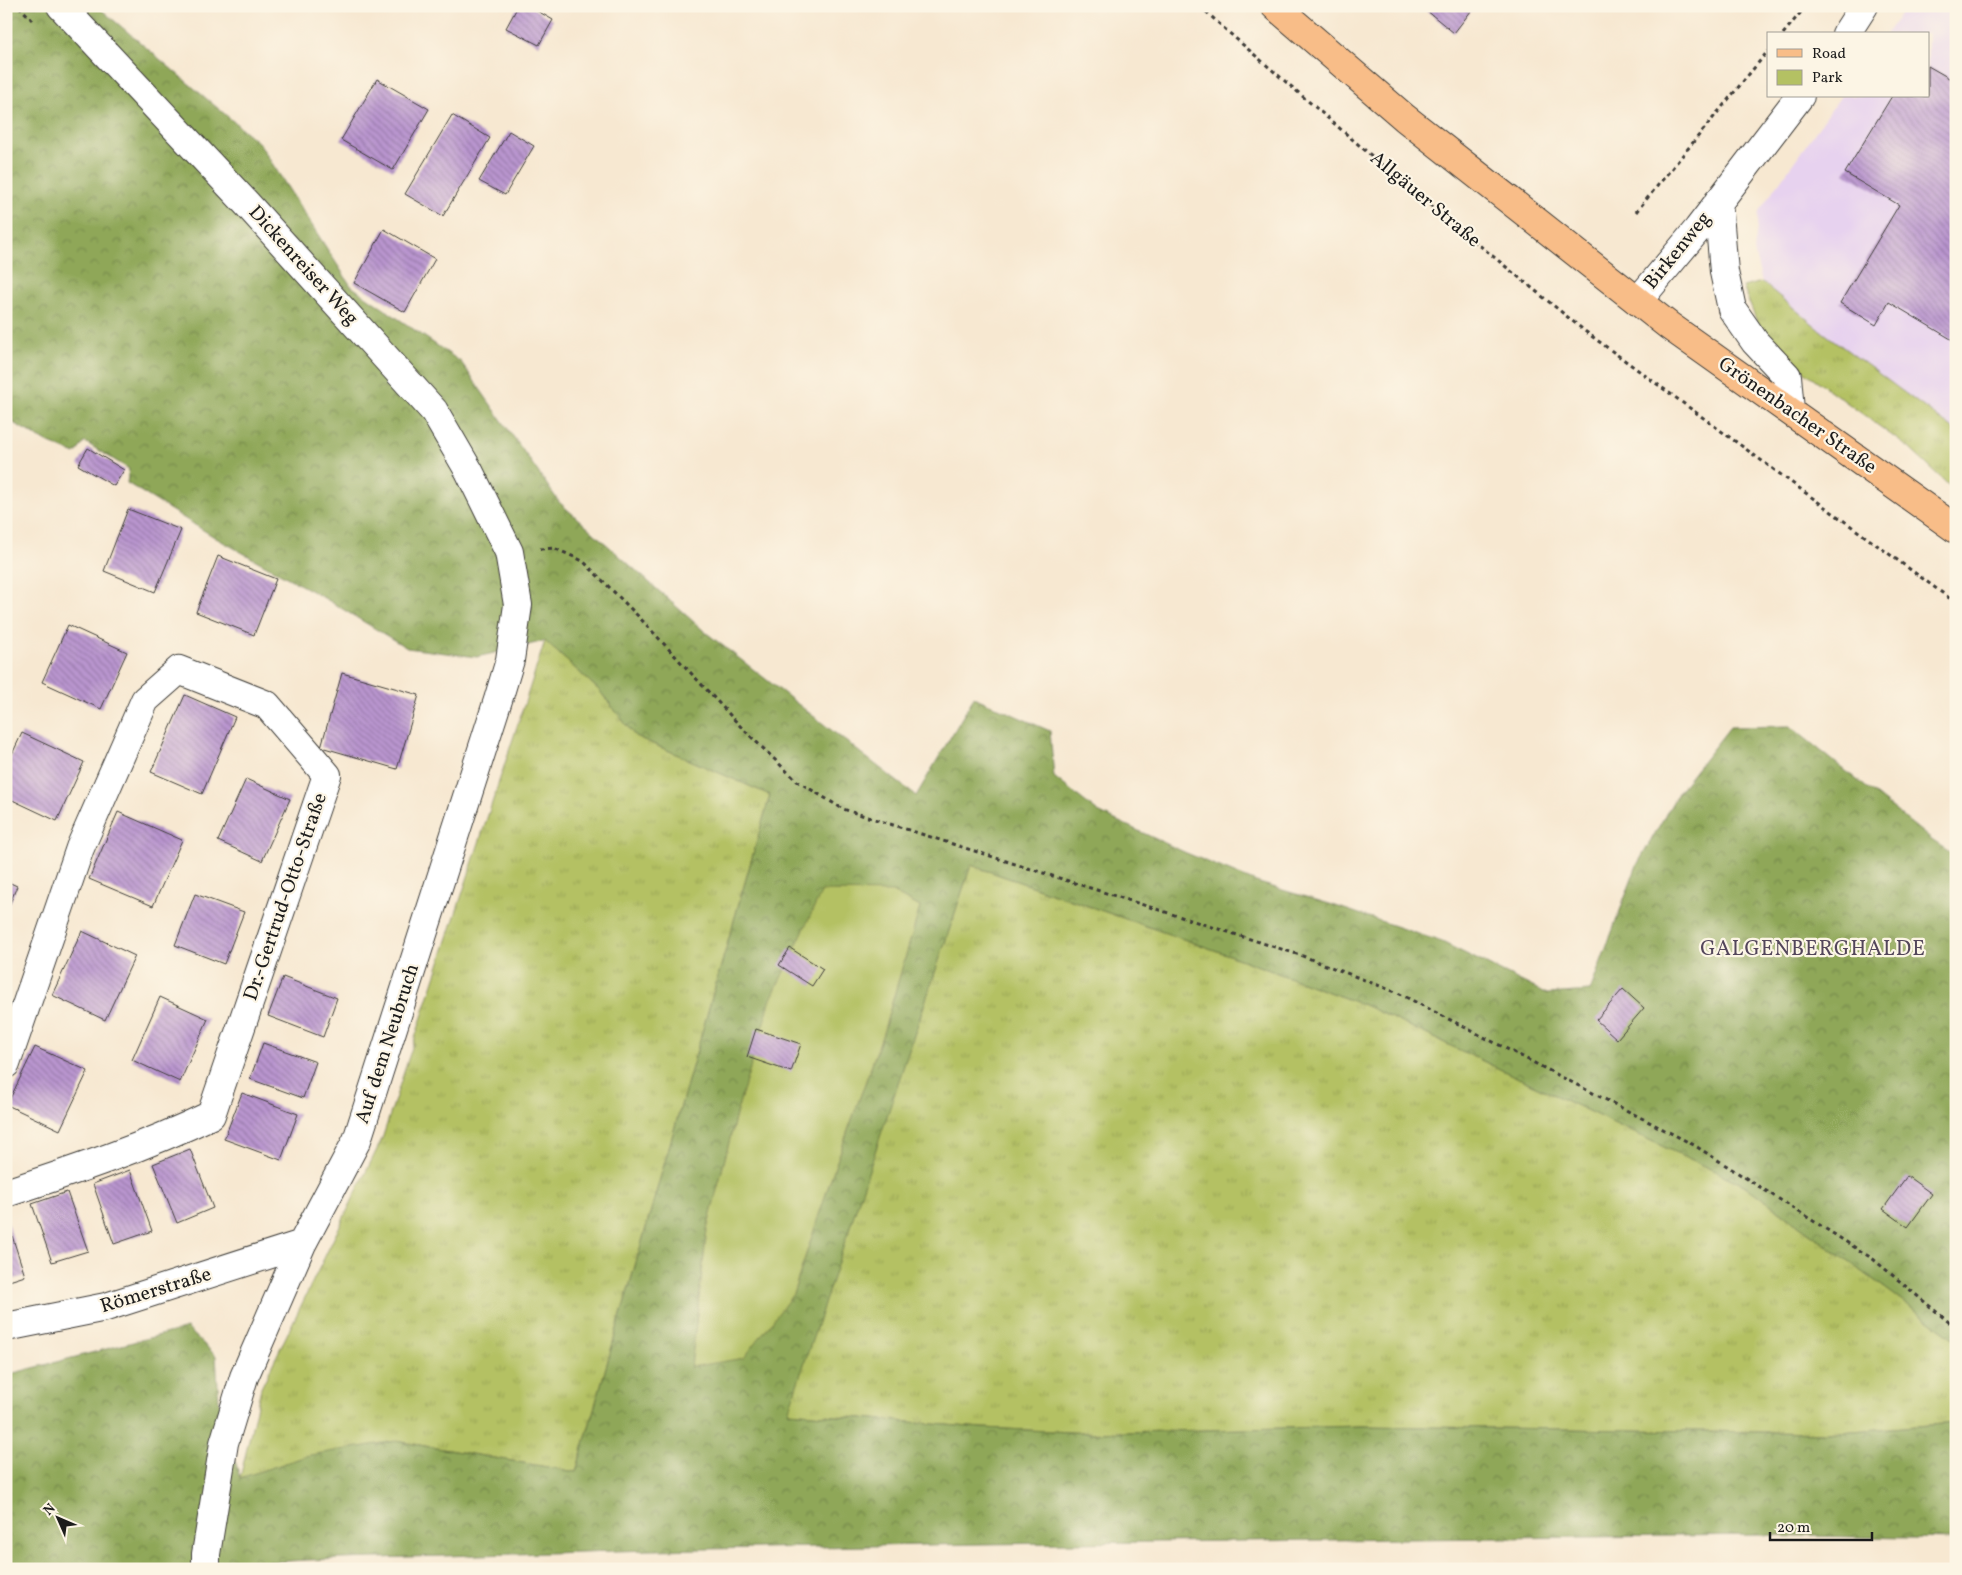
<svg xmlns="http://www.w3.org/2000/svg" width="1962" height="1575" font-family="Vollkorn,serif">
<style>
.built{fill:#e7d2ef}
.grass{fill:url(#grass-tufts);stroke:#686e40}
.forest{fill:url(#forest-crowns);stroke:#56623a;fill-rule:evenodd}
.green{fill:#b4c163;stroke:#686e40}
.building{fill:url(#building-back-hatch)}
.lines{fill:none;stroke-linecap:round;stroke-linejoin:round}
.minor-casing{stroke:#3d3b37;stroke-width:30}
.major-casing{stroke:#3d3b37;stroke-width:30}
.path{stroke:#3d3b37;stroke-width:3;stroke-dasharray:4 4;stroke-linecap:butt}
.minor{stroke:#fff;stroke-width:28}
.major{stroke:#f8bd88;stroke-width:28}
.labels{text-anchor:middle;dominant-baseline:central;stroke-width:4.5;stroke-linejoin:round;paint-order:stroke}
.street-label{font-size:20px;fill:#1c1c1c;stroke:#fcf5e5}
.neighbourhood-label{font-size:21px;letter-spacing:1px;fill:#53465b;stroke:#fcf5e5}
</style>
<defs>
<pattern id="grass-tufts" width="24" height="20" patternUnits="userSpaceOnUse" patternTransform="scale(1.25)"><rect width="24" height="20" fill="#b4c163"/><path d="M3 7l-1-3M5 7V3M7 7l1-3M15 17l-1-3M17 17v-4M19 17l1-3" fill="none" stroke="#9aa555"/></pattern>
<pattern id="forest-crowns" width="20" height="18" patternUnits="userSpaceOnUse" patternTransform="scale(1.25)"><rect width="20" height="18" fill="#8fa759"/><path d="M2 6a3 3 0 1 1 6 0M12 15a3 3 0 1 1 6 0" fill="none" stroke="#748749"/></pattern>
<pattern id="building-back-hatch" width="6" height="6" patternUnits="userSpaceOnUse" patternTransform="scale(1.25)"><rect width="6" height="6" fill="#b995cf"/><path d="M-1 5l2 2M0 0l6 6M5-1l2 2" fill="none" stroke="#9679a7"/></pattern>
</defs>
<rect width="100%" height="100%" fill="#fcf5e5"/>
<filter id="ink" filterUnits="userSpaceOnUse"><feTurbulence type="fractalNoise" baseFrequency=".02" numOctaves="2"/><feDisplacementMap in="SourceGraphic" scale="10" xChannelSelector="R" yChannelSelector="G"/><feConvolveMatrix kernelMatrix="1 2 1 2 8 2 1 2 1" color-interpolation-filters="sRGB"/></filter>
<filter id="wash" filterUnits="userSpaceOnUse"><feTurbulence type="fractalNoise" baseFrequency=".0096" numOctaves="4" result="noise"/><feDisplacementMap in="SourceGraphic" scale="20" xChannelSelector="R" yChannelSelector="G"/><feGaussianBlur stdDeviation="1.12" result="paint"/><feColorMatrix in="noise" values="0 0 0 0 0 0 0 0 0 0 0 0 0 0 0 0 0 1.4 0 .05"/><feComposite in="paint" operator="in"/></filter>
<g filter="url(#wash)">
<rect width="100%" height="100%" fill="#f7e8d1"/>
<path class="built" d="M1906,6H1956V431L1824,333L1762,282L1754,251L1759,211L1841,96H1928V34H1886Z"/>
<path class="grass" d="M1762,282L1824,333L1956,431V492L1909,448L1805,372L1776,345L1757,322L1743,287Z
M545,641L599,690L635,736L770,795L576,1472L396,1441L240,1478L261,1388L382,1139Z
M971,865L1229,955L1369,1007L1744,1185L1956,1340V1423L1827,1433L1361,1426L1092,1433L982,1428L787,1412Z"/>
<path class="forest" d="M6,6H97L259,143L351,286L461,362L559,502L704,631L916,796L974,697L1050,731L1054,777L1098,812L1184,852L1256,882L1333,905L1442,942L1547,994L1590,991L1637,865L1679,791L1730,727L1790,726L1933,841L1956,856V1340L1744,1185L1369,1007L1229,955L971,865L788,1412L982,1428L1092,1433L1361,1426L1827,1433L1956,1423V1539L1759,1535L983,1544L651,1550L307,1560L149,1569H6V1375L187,1328L216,1356L219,1401L240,1478L310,1455L396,1441L576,1472L770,795L635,736L599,690L545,641L477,657L407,648L326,599L216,538L127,483L129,469L85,442L75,454L49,443L6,419ZM892,892L920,907L883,1033L833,1172L793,1294L691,1367L707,1230L737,1111Z"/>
<path class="green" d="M822,891L892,892L920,907L883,1033L833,1172L793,1294L744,1358L691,1367L707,1230L737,1111L771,999Z"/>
<g id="blocks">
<path class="building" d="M518,6H529L553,20L539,45L506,28Z
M1421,6H1475L1454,33Z
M1928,66L1956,82V342L1889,302L1876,325L1840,303L1899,205L1845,173L1892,96H1928Z
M377,79L429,109L393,170L341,140Z
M452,115L490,138L443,216L405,194Z
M509,131L534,146L505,195L479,181Z
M384,229L435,259L405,312L354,283Z
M88,448L124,470L114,486L78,465Z
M128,509L181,530L155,592L104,571Z
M218,556L276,579L254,635L196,612Z
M68,625L127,652L101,709L42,682Z
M342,673L419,695L397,769L321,747Z
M185,695L235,717L202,794L151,772Z
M22,733L84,762L57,821L6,797V767Z
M246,779L290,799L262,861L218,841Z
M118,812L182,840L153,906L89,879Z
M6,881L17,886L6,913Z
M195,894L244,912L224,964L175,945Z
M82,931L135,956L105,1020L52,995Z
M790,948L823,969L812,986L779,965Z
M283,977L337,998L323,1037L268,1016Z
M1623,989L1644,1008L1617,1039L1596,1020Z
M160,997L208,1019L180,1082L132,1060Z
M756,1029L801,1044L791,1072L747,1057Z
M263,1043L316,1062L303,1098L250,1079Z
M35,1047L88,1071L60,1130L7,1105Z
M242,1093L298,1114L281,1160L224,1139Z
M190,1149L213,1208L177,1223L153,1164Z
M130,1170L152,1231L114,1244L93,1184Z
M1907,1176L1932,1194L1908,1227L1883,1209Z
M67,1192L88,1251L52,1262L32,1204Z
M6,1217L25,1276L6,1282Z"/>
</g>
</g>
<g filter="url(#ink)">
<use href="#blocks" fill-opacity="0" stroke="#3d3b37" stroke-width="1"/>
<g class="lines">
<g class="minor-casing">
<path id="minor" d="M61,6L247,204L434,411L469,471L509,552L518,605L510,660L498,700L357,1140L302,1244L244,1377L224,1443L206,1554V1569
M1846,34L1864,6
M1718,202L1724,272L1732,309L1755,342L1787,376L1790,410
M1638,301L1698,229L1800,96
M6,1064L80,848L145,700L179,670L267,705L327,775L211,1115C145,1147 76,1170 6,1193
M6,1327L106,1307L302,1244"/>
</g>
<g class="major-casing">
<path id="major" d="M1275,6L1405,118L1668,325L1956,529"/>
</g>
<path class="path" d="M19,6L32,20
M1200,6L1227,31L1403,183L1586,332L1956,603
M1783,34L1806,6
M1636,212L1768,51
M540,549L554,548L583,561L639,617L742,728L797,781L843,809L1300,955L1398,993L1694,1145L1873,1259L1956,1328"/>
<use href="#minor" class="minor"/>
<use href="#major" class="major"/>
</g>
</g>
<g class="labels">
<g class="street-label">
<text transform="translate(1425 200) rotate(40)">Allgäuer Straße</text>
<text transform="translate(1678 251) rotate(-51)">Birkenweg</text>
<text transform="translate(303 266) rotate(48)">Dickenreiser Weg</text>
<text transform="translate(1797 416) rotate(35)">Grönenbacher Straße</text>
<text transform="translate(286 897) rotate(-71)">Dr.-Gertrud-Otto-Straße</text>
<text transform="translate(388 1044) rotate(-72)">Auf dem Neubruch</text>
<text transform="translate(156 1291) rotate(-17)">Römerstraße</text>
</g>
<g class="neighbourhood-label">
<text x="1813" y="949">GALGENBERGHALDE</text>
</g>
</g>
<rect width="1962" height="1575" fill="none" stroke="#fcf5e5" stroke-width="25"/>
<rect x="1767" y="32" width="162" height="65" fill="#fcf5e5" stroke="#a29e95"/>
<rect x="1777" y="49" width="25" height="8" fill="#f8bd88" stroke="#a29e95"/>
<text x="1812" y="58" font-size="15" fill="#1c1c1c">Road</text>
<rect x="1777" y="70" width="25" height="15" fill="#b4c163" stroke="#a29e95"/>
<text x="1812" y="82" font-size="15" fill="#1c1c1c">Park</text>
<g transform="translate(58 1518) rotate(315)" stroke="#fcf5e5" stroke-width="4" paint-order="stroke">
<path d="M0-4L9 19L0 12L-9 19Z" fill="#1c1c1c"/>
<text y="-8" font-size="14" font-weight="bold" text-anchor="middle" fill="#1c1c1c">N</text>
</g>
<path d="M1770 1532v8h102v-8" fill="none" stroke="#1c1c1c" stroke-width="2.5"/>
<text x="1777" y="1532" font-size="15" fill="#1c1c1c" stroke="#fcf5e5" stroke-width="4" paint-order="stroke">20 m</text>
</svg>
